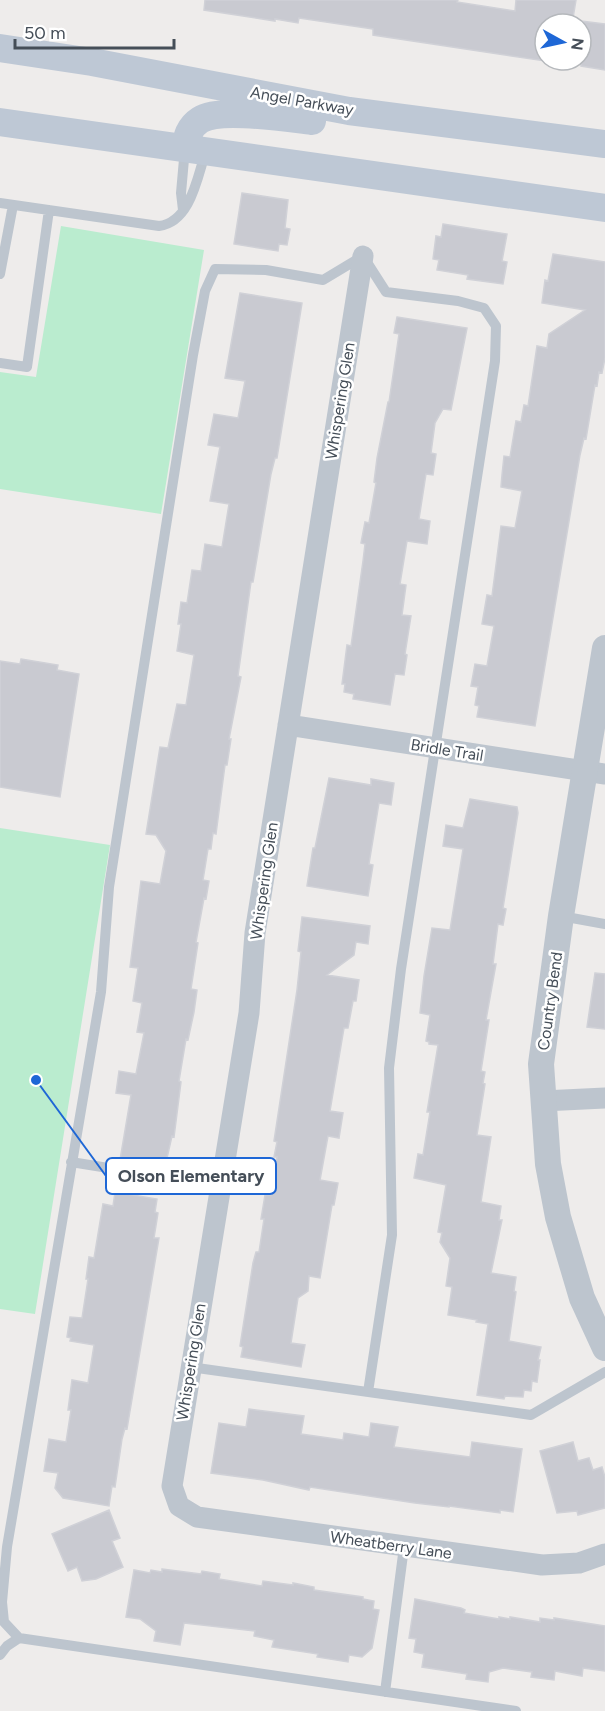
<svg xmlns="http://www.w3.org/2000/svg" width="605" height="1711" font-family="Figtree,sans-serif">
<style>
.green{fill:#baeccf}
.building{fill:#c9cad1;stroke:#d0d1d7;stroke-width:1.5}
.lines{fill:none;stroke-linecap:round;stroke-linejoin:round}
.service{stroke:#bdc5ce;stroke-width:10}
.minor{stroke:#bdc5ce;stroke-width:21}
.tertiary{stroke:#bdc5ce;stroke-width:26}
.secondary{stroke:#bec8d5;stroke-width:28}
.labels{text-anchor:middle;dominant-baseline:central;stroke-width:5;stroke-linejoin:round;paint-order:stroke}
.street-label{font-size:16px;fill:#454e58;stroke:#fff}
.leader{fill:none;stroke:#1e67d6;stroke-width:2}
.callout-dot{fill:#1e67d6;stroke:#fff;stroke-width:2}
.callout{fill:#fff;stroke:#1e67d6;stroke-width:2}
.callout-label{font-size:18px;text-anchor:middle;font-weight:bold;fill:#454e58}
</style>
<rect width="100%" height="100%" fill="#eeeceb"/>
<path class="green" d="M61,226L204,250L161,514L0,489V372L36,377Z
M0,828L110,845L35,1314L0,1309Z"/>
<path class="building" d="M205,0H458L457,2L515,11L516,0H576L572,24H545V61L373,35V29L299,18L298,23L275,19V21L204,10Z
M581,21L605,24V70L581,66Z
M242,193L288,200L285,228L290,229L287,245L279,244L278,251L234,244Z
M443,224L507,234L502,261L507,262L503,284L467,279L468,275L437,270L439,260L433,259L436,236L441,237Z
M553,254L605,262V358L602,373L599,372L597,386L595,385L586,439L584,438L580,455L535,726L477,717L479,706L475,705L478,687L471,686L475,664L487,666L494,626L482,624L487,595L492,596L501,526L515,528L522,491L501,487L502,475L504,456L510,457L516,421L521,422L524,405L528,406L537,346L547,348L549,334L585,310L542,303L545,280L548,281Z
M240,293L302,303L277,458H275L271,474L253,582H251L238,676L241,677L229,739H231L227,765H225L216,834L213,833L211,849H208L203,880L209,881L206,899L204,898L196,942L198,943L191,989L197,990L194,1012L188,1040L186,1039L179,1081L181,1082L174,1137L172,1136L165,1167L120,1160L131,1095L116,1093L119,1071L136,1074L144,1033L137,1032L142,1003L133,1001L138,968L130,967L141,881L160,884L166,851L156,835L146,834L160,747L168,748L177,704L186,705L194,655L177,651L181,624H178L181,602L187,603L192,570L201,571L205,544L222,547L229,504L210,501L220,447L208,445L214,414L238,418L245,381L225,378Z
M397,317L467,328L451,410L443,409L435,423L431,453L436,454L433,475L426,474L419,519L430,521L427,544L407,541L400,584L406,585L402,615L411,616L405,654L407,655L404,675L395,674L390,705L353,699L354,694L344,692L345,684H342L347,645L351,646L363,561L365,544L361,543L365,522L369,523L376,483L374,482L377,458L388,402H389L399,334L394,333Z
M21,659L58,665L57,670L79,674L60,797L0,787V661L20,664Z
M329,778L371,785V779L394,783L391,805L379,803L369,864L373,865L368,896L307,886L313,848H315Z
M470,799L517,807L518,813L503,908L506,909L503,925L498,924L493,964H496L486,1020H489L481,1071L485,1072L483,1083L485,1084L477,1135L491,1137L481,1202L501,1206L499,1220H502L491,1273L516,1277L514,1291L516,1292L509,1341L541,1347L538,1360H540L537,1382L532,1381L531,1391L524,1390L523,1397L505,1396L504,1399L477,1395L488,1324L476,1322L477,1320L448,1315L452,1287L446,1286L450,1258L440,1242L442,1233L438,1232L446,1185L414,1178L418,1154L423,1155L430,1112H427L438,1045L429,1044V1042L426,1041L430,1015L420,1013L424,976L432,928L450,930L463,849L443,846L446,825L463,828Z
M302,917L370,926L368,944L356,942L354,955L327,975L359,980L356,1001H353L348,1028H344L330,1111L343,1113L339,1138L328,1136L320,1180L338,1183L334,1205H332L320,1278L309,1276L308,1291L298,1298L291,1343L305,1345L301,1367L241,1357L243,1347L240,1346L253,1263L256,1252H259L264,1219H261L265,1195H271L277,1157H274L277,1142L274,1141L297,990L301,952L298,951Z
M595,973L605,974V1029L587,1027Z
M115,1192L157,1199L155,1212L158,1213L154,1238H159L127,1429L125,1428L122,1439L115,1487L112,1486L109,1506L63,1498L55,1488L58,1473L44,1471L49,1439L66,1442L71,1410H68L72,1380L88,1383L94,1345L70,1341L71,1338L67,1337L70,1317L82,1318L88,1279H86L89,1257L94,1258L103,1204L113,1206Z
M249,1409L304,1416L301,1434L343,1440L344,1433L369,1437L371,1423L398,1427L394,1447L470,1457L472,1442L522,1449L513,1512L500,1510V1513L449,1506V1507L415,1503L310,1487L309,1490L263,1480L211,1473L219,1423L246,1427Z
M573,1442L578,1461L589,1458L593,1470L602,1467L605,1477V1508L578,1515L577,1511L557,1513L540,1451Z
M109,1510L120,1538L112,1541L123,1567L96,1579L82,1581L77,1567L68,1571L52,1534Z
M162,1569L201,1574L202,1571L220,1574L219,1579L262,1586L263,1581L293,1585V1583L314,1587V1590L363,1597V1599L374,1601L373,1609L379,1610L372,1648L362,1657L349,1655L348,1662L317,1657L318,1654L272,1647L274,1640L254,1636L255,1631L184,1623L180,1645L154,1641L156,1631L140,1619L126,1617L134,1570L150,1573L151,1570L162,1572Z
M415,1599L461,1608L465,1610L464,1613L499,1619V1617L510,1619V1617L540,1622V1618L554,1620V1618L605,1626V1671L583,1668L582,1676L555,1671L554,1680L531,1677L532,1672L503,1668L489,1672L488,1682L466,1679L467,1674L422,1667L424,1654L414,1652L416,1639L409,1638Z"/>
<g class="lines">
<path class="service" d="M0,203L159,226C190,222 197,179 205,154
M183,210L181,193L185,148
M0,274L13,205
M0,363L27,367L49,210
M561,916L605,924
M71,1162L220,1186
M190,1367L531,1415L605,1372
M19,1638L4,1622L2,1602L7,1547L101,992L109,887L193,355L205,291L215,269L266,270L323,280L363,256L386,292L458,301L484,308L496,326L495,361L401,969L389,1068L392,1235L368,1392
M0,1655L7,1646L19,1638L516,1711
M385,1692L404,1547"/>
<path class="minor" d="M363,256L255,933L249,1013L172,1486L179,1506L197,1517L542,1565L579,1563L605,1554
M288,725L605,774
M543,1101L605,1098"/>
<path class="tertiary" d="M605,648L561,916L541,1064L548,1164L558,1217L582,1298L605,1348"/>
<path class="secondary" d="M0,48L92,62L349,111L605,144
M0,122L605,208
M185,148C187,137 189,127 200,120C220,107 286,118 312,121"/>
</g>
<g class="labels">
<g class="street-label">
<text transform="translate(302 101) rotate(10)">Angel Parkway</text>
<text transform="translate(340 401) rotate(-81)">Whispering Glen</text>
<text transform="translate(447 750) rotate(9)">Bridle Trail</text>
<text transform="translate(264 881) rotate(-82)">Whispering Glen</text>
<text transform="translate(550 1001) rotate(-82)">Country Bend</text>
<text transform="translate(191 1362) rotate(-81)">Whispering Glen</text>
<text transform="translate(391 1545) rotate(8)">Wheatberry Lane</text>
</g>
</g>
<path class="leader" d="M36 1080L106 1176"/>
<circle class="callout-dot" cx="36" cy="1080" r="6"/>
<rect class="callout" x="106" y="1158" width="170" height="36" rx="6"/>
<g class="callout-label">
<text x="191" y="1182">Olson Elementary</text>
</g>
<g transform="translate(563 42) rotate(98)"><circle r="28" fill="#ffffff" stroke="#b5b8bc" stroke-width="1.5"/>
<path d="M0-4.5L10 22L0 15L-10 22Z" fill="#1e67d6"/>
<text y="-9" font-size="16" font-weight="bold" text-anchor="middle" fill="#454e58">N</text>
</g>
<path d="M15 39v9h159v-9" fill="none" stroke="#454e58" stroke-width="3"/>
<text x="24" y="39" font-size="18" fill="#454e58" stroke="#ffffff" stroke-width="4.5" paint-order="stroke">50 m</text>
</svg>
